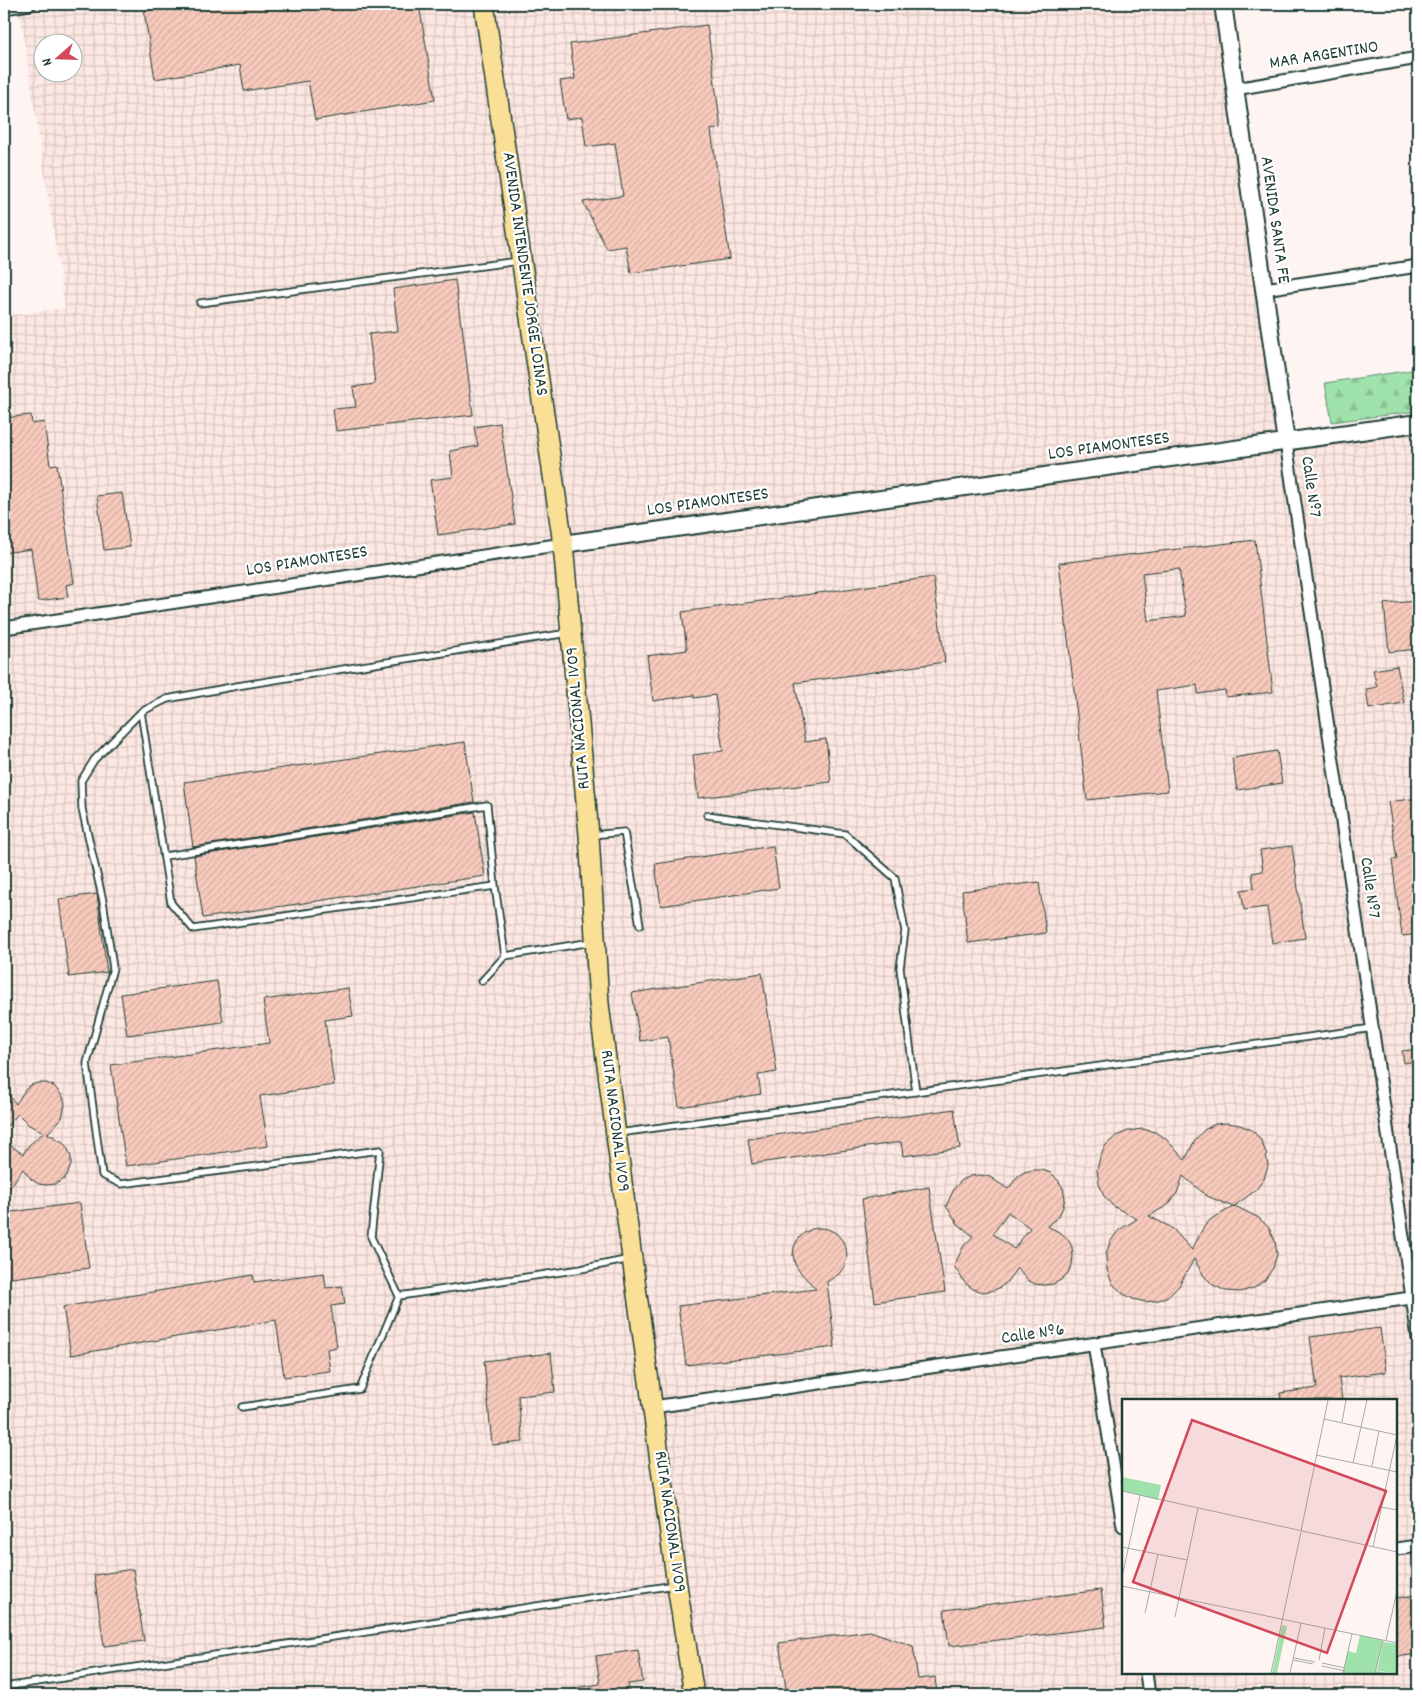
<svg xmlns="http://www.w3.org/2000/svg" width="1422" height="1699" font-family="Dekko,sans-serif">
<style>
.industrial{fill:url(#industrial-grid);fill-rule:evenodd}
.forest{fill:url(#forest-firs);stroke:#609070}
.building{fill:url(#building-hatch);stroke:#1f3d34;fill-rule:evenodd}
.lines{fill:none;stroke-linecap:round;stroke-linejoin:round}
.lane-casing{stroke:#1f3d34;stroke-width:9}
.street-casing{stroke:#1f3d34;stroke-width:15}
.secondary-casing{stroke:#1f3d34;stroke-width:20}
.primary-casing{stroke:#1f3d34;stroke-width:22}
.lane{stroke:#fff;stroke-width:5.5}
.street{stroke:#fff;stroke-width:11}
.secondary{stroke:#fff;stroke-width:16}
.primary{stroke:#fadf96;stroke-width:19}
.labels{text-anchor:middle;dominant-baseline:central;stroke-width:4.5;stroke-linejoin:round;paint-order:stroke}
.street-label{font-size:18px;fill:#1f3d34;stroke:#fff}
.inset-road{fill:none;stroke:#a5aba6;stroke-width:1}
.view{fill:#d1495b;fill-opacity:0.15;stroke:#d1495b;stroke-width:2.5}
.inset-edge{fill:none;stroke:#1f3d34;stroke-width:2.5}
</style>
<defs>
<pattern id="industrial-grid" width="8" height="8" patternUnits="userSpaceOnUse" patternTransform="scale(1.25)"><rect width="8" height="8" fill="#fce7e2"/><path d="M0 4h8M4 0v8" fill="none" stroke="#d8c7c2"/></pattern>
<pattern id="forest-firs" width="22" height="20" patternUnits="userSpaceOnUse" patternTransform="scale(1.25)"><rect width="22" height="20" fill="#a0e2ab"/><path d="M5 1l3.5 6h-7zM16 11l3.5 6h-7z" fill="#89c394"/></pattern>
<pattern id="building-hatch" width="6" height="6" patternUnits="userSpaceOnUse" patternTransform="scale(1.25)"><rect width="6" height="6" fill="#f8cabc"/><path d="M-1 1l2-2M0 6l6-6M5 7l2-2" fill="none" stroke="#d4aea2"/></pattern>
</defs>
<rect width="100%" height="100%" fill="#fef4f2"/>
<filter id="ink" filterUnits="userSpaceOnUse"><feTurbulence type="fractalNoise" baseFrequency=".02" numOctaves="2"/><feDisplacementMap in="SourceGraphic" scale="10" xChannelSelector="R" yChannelSelector="G"/><feConvolveMatrix kernelMatrix="1 2 1 2 8 2 1 2 1" color-interpolation-filters="sRGB"/></filter>
<g filter="url(#ink)">
<path class="industrial" d="M30,4H1223L1286,442L1418,423V1695H4V316L65,308L19,5ZM42,42H72V72H42ZM1123,1400H1396V1673H1123Z"/>
<path class="forest" d="M1418,369V411L1332,422L1325,383Z"/>
<path class="building" d="M186,4H419L435,100L315,120L308,81L244,91L240,65L155,79L144,11Z
M707,25L721,128L711,130L730,259L631,273L626,246L607,249L583,202L623,196L615,143L586,147L582,117L566,119L560,81L575,79L570,44Z
M455,280L461,325H462L473,415L336,431L333,409L356,407L353,387L375,384L369,334L398,331L393,289Z
M31,415L32,424L44,422L50,465L57,464L74,583L66,585L68,597L38,601L31,549L4,553V418Z
M500,423L515,524L438,535L430,480L453,477L450,451L478,446L474,427Z
M122,493L130,547L104,550L97,496Z
M1255,540L1273,692L1226,697L1225,690L1198,694L1197,685L1156,691L1168,791L1087,800L1059,563ZM1179,569L1186,616L1148,621L1142,573Z
M933,577L945,662L795,683L805,742L826,739L831,782L698,798L693,755L723,751L715,695L694,698V695L653,701L647,656L687,650L682,612Z
M1416,601L1418,649L1389,652L1384,604Z
M1397,666L1404,703L1369,709L1366,689L1377,687L1373,670Z
M465,742L474,802L193,847L184,782Z
M1277,751L1282,783L1237,790L1232,758Z
M1418,798V934L1402,936L1392,860L1397,859L1388,802Z
M475,812L485,876L203,918L194,856Z
M773,846L779,888L661,906L655,864Z
M1292,846L1305,938L1272,943L1267,907L1244,910L1241,890L1254,888L1252,873L1263,871L1260,850Z
M1039,882L1046,933L968,943L962,891Z
M97,894L107,972L69,977L59,899Z
M762,973L777,1072L758,1075L761,1094L679,1107L668,1037L640,1041L632,993Z
M217,981L223,1022L127,1035L121,994Z
M348,988L353,1016L325,1020L334,1085L260,1096L268,1146L126,1166L111,1065L269,1043L263,1000Z
M1418,1049V1061L1404,1063L1402,1051Z
M38,1083H46L54,1086L63,1097L65,1104L62,1118L48,1133H47L63,1142L68,1149L71,1157V1165L68,1173L63,1180L55,1184L47,1185L39,1184L31,1179L23,1169L4,1196V1141L23,1154L29,1145L44,1132L29,1125L18,1114L4,1129V1089L16,1104L25,1090L31,1085Z
M954,1109L960,1148L903,1156L901,1142L752,1164L748,1139Z
M1228,1123L1240,1125L1252,1130L1261,1140L1266,1153L1268,1166L1264,1179L1256,1190L1233,1207L1207,1196L1183,1176L1177,1193L1168,1205L1149,1216L1172,1228L1192,1250L1203,1228L1211,1219L1235,1206L1259,1218L1269,1228L1275,1241L1277,1254L1273,1268L1265,1280L1254,1288L1240,1292L1226,1291L1213,1285L1204,1276L1194,1259L1179,1286L1170,1295L1159,1300L1146,1302L1133,1299L1122,1293L1112,1283L1107,1270L1106,1255L1110,1242L1119,1230L1137,1219L1113,1206L1104,1196L1099,1184L1097,1170L1100,1157L1106,1145L1116,1136L1128,1131L1142,1129L1155,1132L1166,1139L1185,1160L1195,1140L1204,1130L1215,1124Z
M1033,1170H1042L1051,1173L1058,1180L1063,1188L1065,1198L1063,1207L1059,1216L1047,1226L1061,1233L1068,1239L1072,1247L1073,1256L1072,1265L1068,1273L1061,1280L1053,1284L1044,1285L1035,1284L1027,1280L1017,1268L1006,1283L999,1288L991,1291L982,1292L973,1289L965,1283L954,1266L963,1247L973,1236L958,1224L946,1206L955,1187L962,1180L971,1176L981,1175L990,1177L1008,1189L1017,1177L1024,1172ZM1008,1212L1030,1228L1014,1249L993,1234Z
M929,1187L945,1292L875,1302L862,1199Z
M80,1203L89,1268L4,1279V1213Z
M820,1228L828,1229L836,1233L842,1240L846,1248L847,1258L844,1267L839,1274L827,1282L835,1347L686,1365L678,1306L816,1289L799,1271L795,1264L793,1255L794,1247L798,1239L804,1233L812,1229Z
M324,1273L326,1288L342,1286L345,1304L331,1306L337,1347L327,1349L330,1371L284,1377L276,1320L71,1355L63,1307L253,1275L254,1282Z
M1380,1328L1386,1372L1339,1378L1342,1400H1281L1280,1393L1317,1388L1310,1337Z
M551,1353L555,1392L518,1396L523,1442L492,1445L484,1361Z
M133,1569L144,1641L104,1646L94,1575Z
M1101,1590L1106,1627L949,1646L944,1610Z
M1418,1595V1654L1396,1657V1598Z
M870,1631L913,1646L918,1679L935,1677L937,1695H787L779,1643Z
M638,1650L643,1682L628,1684L630,1695H574V1688L600,1684L596,1656Z"/>
<g class="lines">
<g class="lane-casing">
<path id="lane" d="M200,303L519,261
M141,712L94,760L81,781L82,809L103,901L113,968L87,1063L102,1175L121,1184L380,1150L371,1237L399,1296
M707,815L845,834L895,878L905,931L900,968L916,1092
M591,835L624,832L640,925
M165,856L487,805L495,886L505,956L482,981
M495,886L193,929L171,903L141,712L167,699L237,686L568,633
M505,956L592,942
M619,1133L1373,1028
M242,1407L360,1389L399,1296L581,1269L630,1259
M4,1687L675,1585"/>
</g>
<g class="street-casing">
<path id="street" d="M4,8L30,4
M1235,89L1418,58
M1264,289L1418,266
M1286,442L1418,1338
M4,628L563,544
M1094,1344L1123,1526
M653,1407L1418,1297
M1396,1549L1418,1546
M1146,1673L1149,1695"/>
</g>
<g class="secondary-casing">
<path id="secondary" d="M1223,4L1286,442
M563,544L1418,423"/>
</g>
<g class="primary-casing">
<path id="primary" d="M484,4L563,544L589,835L599,1004L632,1258L677,1585L694,1695"/>
</g>
<use href="#lane" class="lane"/>
<use href="#street" class="street"/>
<use href="#secondary" class="secondary"/>
<use href="#primary" class="primary"/>
</g>
</g>
<g class="labels">
<g class="street-label">
<text transform="translate(1324 56) rotate(-9)">MAR ARGENTINO</text>
<text transform="translate(1274 220) rotate(82)">AVENIDA SANTA FE</text>
<text transform="translate(524 274) rotate(82)">AVENIDA INTENDENTE JORGE LOINAS</text>
<text transform="translate(1109 447) rotate(-8)">LOS PIAMONTESES</text>
<text transform="translate(1310 487) rotate(82)">Calle Nº7</text>
<text transform="translate(708 503) rotate(-8)">LOS PIAMONTESES</text>
<text transform="translate(307 562) rotate(-9)">LOS PIAMONTESES</text>
<text transform="translate(579 718) rotate(-95)">RUTA NACIONAL 1V09</text>
<text transform="translate(1369 888) rotate(82)">Calle Nº7</text>
<text transform="translate(614 1121) rotate(83)">RUTA NACIONAL 1V09</text>
<text transform="translate(1033 1335) rotate(-8)">Calle Nº6</text>
<text transform="translate(669 1522) rotate(82)">RUTA NACIONAL 1V09</text>
</g>
</g>
<g transform="translate(1122 1399)">
<rect width="275" height="275" fill="#fef4f2"/>
<path d="M0,78L39,86L36,101L0,92ZM261,243L275,245V274L255,272Z" fill="#a0e2ab"/>
<path d="M0,80L35,88L33,97L0,89ZM160,226L165,227L155,274H150Z" fill="#a0e2ab"/>
<path d="M238,236L261,241L254,272L265,274H221L226,252L234,254Z" fill="#a0e2ab"/>
<path class="inset-road" d="M202,20L275,36L251,148M220,23L224,1M194,56L275,73M231,64L245,1M250,67L257,32M0,92L275,153M259,108L275,111M179,132L206,1M0,148L65,161M0,178L18,96M0,187L275,244M23,214L36,155M53,218L76,109M264,241L275,192M172,259L193,263M171,261L191,265M197,261L203,229M200,264L223,269M200,267L223,272M149,274L179,133M168,274L179,224M221,274L230,235M253,274L261,241"/>
<path class="view" d="M70,21L264,92L205,254L11,183Z"/>
<rect width="275" height="275" class="inset-edge"/>
</g>
<rect width="1422" height="1699" fill="none" stroke="#fff" stroke-width="20"/>
<rect x="10" y="10" width="1402" height="1679" fill="none" stroke="#1f3d34" stroke-width="2" filter="url(#ink)"/>
<g transform="translate(58 58) rotate(250)"><circle r="24" fill="#ffffff" stroke="#a5b1ae"/>
<path d="M0-4L9 19L0 12L-9 19Z" fill="#d1495b"/>
<text y="-8" font-size="14" font-weight="bold" text-anchor="middle" fill="#1f3d34">N</text>
</g>
</svg>
